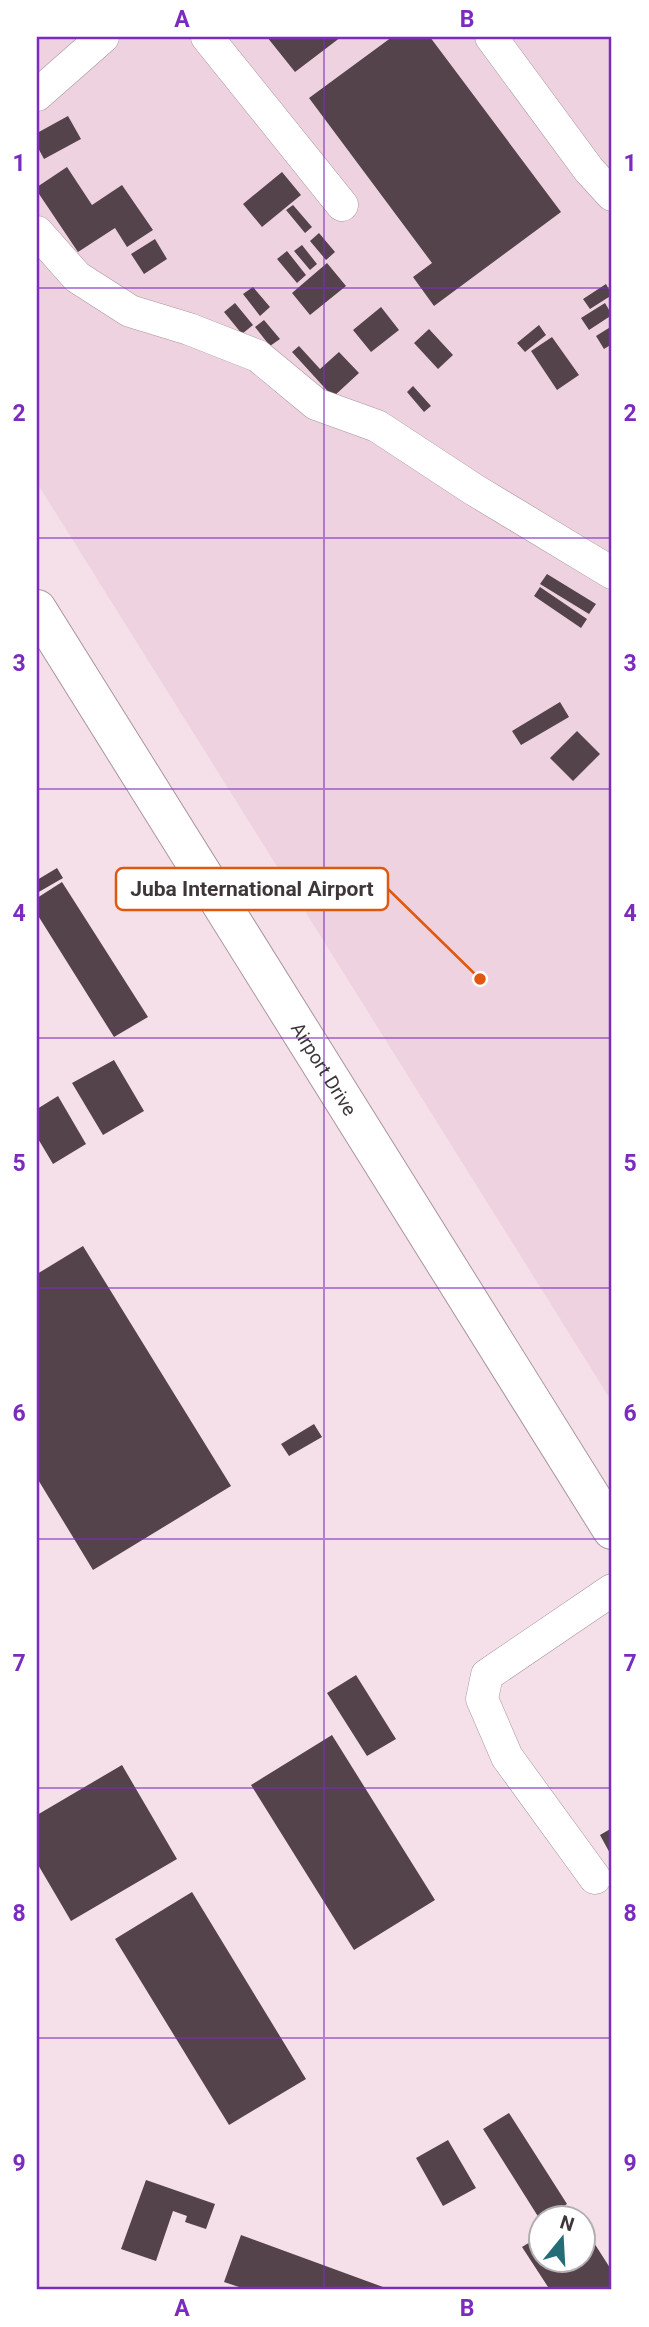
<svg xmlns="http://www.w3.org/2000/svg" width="649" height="2327" font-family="Roboto,sans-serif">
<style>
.built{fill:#efd2df}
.building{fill:#54434b}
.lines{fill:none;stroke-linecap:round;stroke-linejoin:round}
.minor-casing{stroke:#a9969e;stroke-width:33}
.major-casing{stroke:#a9969e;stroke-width:40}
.minor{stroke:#fff;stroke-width:32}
.major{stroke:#fff;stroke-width:38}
.grid{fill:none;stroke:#7b2cbf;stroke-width:2;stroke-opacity:0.55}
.labels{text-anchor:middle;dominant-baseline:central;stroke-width:7;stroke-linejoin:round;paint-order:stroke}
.street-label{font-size:19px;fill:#3e3639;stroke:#fff}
.leader{fill:none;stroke:#e0570e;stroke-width:2.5}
.callout-dot{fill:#e0570e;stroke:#fff;stroke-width:2.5}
.callout{fill:#fff;stroke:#e0570e;stroke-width:2.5}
.callout-label{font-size:21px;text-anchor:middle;font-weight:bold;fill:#3e3639}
.neatline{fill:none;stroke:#7b2cbf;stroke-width:2.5}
.grid-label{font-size:23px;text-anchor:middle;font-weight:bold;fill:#7b2cbf}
</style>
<rect width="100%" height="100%" fill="#f5e0e9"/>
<path class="built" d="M37,37H612V1402L37,483Z"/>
<path class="building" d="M267,37H341L295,72Z
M392,37H430L561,212L434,306L413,277L432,263L309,98Z
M68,116L81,139L44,159L37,146V133Z
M67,167L92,205L122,185L153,230L127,247L115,228L78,252L37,191V187Z
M282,172L301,195L262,227L243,204Z
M293,205L312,227L305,233L286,210Z
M319,233L335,252L326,260L310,241Z
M155,239L167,259L144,274L131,254Z
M302,245L317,264L310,270L294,251Z
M287,251L306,275L297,283L277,259Z
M327,263L346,286L310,315L292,293Z
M606,284L612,295L590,309L583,299Z
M253,287L270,307L260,316L243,294Z
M235,303L253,325L242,334L224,312Z
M605,303L612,315L589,330L581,318Z
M381,307L399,330L371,352L353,330Z
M264,320L280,339L270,346L255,327Z
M539,325L546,335L525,352L517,343Z
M612,326V344L604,349L596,336Z
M429,329L453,355L438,369L414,343Z
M552,337L579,375L557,390L531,351Z
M299,346L320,369L339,352L359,373L333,397L292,352Z
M413,386L431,406L424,412L407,392Z
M547,574L596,604L589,614L540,584Z
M540,587L587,619L581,628L534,596Z
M560,702L569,717L521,745L512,731Z
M577,731L600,754L573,781L550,758Z
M57,868L63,878L37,893V880Z
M62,882L148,1017L114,1037L37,914V898Z
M114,1060L144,1111L103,1135L72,1083Z
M58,1096L86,1144L53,1164L37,1137V1109Z
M83,1246L231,1486L93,1570L37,1478V1274Z
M314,1424L322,1437L289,1456L281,1444Z
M356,1675L396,1739L367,1756L327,1693Z
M332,1735L435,1900L354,1950L251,1785Z
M122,1765L177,1859L71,1921L37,1863V1815Z
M612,1828V1857L600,1835Z
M192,1892L306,2079L229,2125L115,1939Z
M509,2113L567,2204L544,2218H539L483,2129Z
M448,2140L476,2188L443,2206L416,2158Z
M146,2180L215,2204L206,2229L185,2222L187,2216L173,2211L156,2261L121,2249Z
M582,2224L612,2271V2290H550L522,2247L540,2236V2260H582Z
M241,2235L383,2287L382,2290H248L224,2282Z"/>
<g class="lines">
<g class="minor-casing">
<path id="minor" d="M207,37L342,205
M491,37L589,170L612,195
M37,95L103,37
M37,232L77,277L130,311L189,329L258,356L316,404L377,426L473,489L612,573
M595,1878L507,1757L482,1699L487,1675L612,1590"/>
</g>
<g class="major-casing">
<g id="major">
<path id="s1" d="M37,609L612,1530"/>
</g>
</g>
<use href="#minor" class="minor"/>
<use href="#major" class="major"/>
</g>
<path class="grid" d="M324,37V2290M37,288H612M37,538H612M37,789H612M37,1038H612M37,1288H612M37,1539H612M37,1788H612M37,2038H612"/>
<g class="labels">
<g class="street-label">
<text stroke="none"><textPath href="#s1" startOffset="542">Airport Drive</textPath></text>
</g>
</g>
<path class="leader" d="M480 979L388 889"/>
<circle class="callout-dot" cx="480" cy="979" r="7"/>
<rect class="callout" x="116" y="868" width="272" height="42" rx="7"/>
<g class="callout-label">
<text x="252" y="896">Juba International Airport</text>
</g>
<rect width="649" height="2327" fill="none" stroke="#ffffff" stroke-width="77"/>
<g transform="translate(562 2239) rotate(18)"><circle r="33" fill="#ffffff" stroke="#b2afb0" stroke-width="2"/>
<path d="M0-5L12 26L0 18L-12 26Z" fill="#236d76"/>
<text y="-10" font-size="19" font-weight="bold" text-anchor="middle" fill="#3e3639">N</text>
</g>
<rect x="38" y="38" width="572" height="2250" class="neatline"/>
<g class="grid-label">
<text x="182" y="27">A</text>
<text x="467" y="27">B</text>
<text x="19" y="171">1</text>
<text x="630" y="171">1</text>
<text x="19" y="421">2</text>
<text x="630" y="421">2</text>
<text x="19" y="671">3</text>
<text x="630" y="671">3</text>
<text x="19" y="921">4</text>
<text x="630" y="921">4</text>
<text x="19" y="1171">5</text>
<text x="630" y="1171">5</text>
<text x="19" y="1421">6</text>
<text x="630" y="1421">6</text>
<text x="19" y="1671">7</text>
<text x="630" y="1671">7</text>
<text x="19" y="1921">8</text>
<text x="630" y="1921">8</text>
<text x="19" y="2171">9</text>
<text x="630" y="2171">9</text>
<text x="182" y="2316">A</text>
<text x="467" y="2316">B</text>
</g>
</svg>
